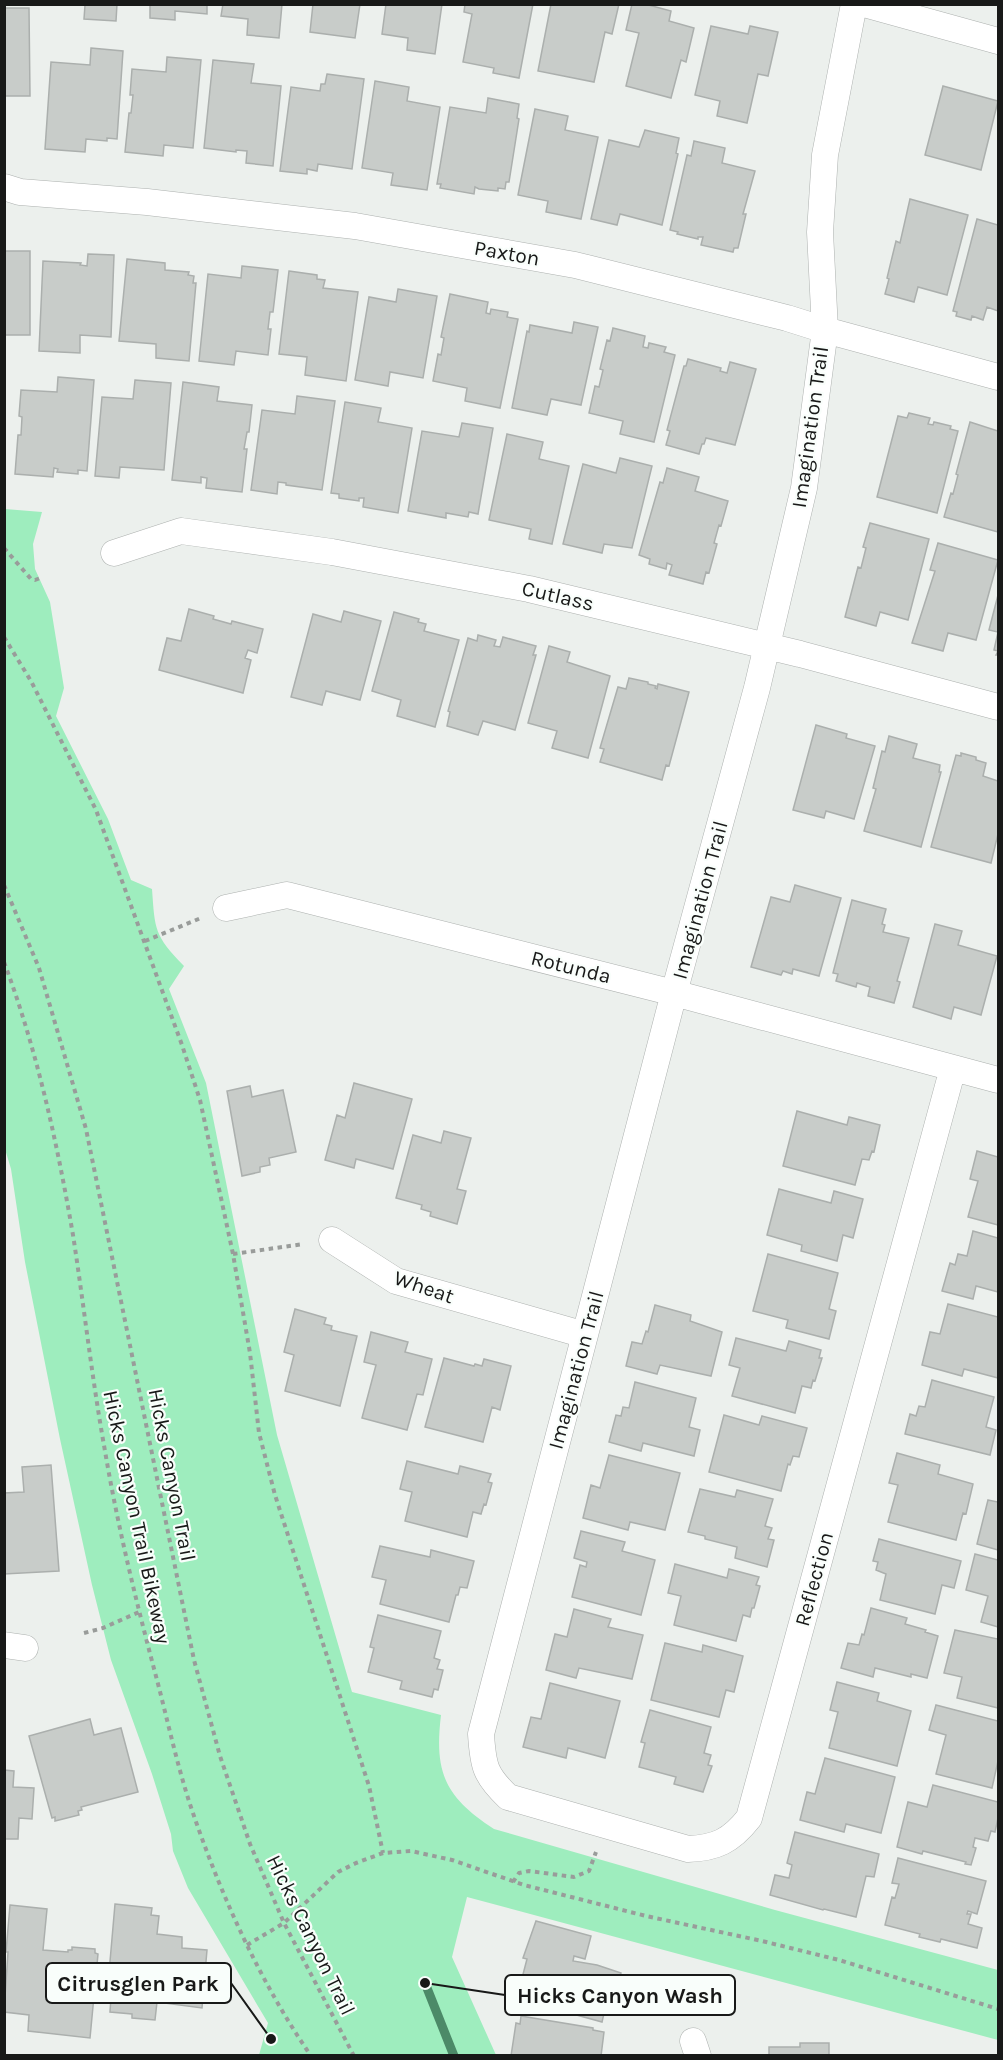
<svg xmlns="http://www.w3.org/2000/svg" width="1003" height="2060" font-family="Karla,sans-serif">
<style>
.green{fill:#9eedbe}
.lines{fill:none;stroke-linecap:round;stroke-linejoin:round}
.stream{stroke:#4c8a68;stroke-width:9}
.building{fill:#c8ccc9;stroke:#abafad;stroke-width:1.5}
.minor-casing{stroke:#adb1af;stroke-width:27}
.path{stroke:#999c9a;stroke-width:4;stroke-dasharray:4.5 4.5;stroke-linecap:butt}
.minor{stroke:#fff;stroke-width:26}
.labels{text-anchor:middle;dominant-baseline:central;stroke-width:4.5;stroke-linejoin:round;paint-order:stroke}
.street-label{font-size:21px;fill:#181918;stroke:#f9fefb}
.leader{fill:none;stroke:#181918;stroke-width:2}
.callout-dot{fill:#181918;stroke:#f9fefb;stroke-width:2}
.callout{fill:#f9fefb;stroke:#181918;stroke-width:2}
.callout-label{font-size:22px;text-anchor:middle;font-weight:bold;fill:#181918}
</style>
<rect width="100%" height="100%" fill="#ecf0ed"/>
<path class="green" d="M5,509L42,512L33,544L35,569L50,602L64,688L56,716L108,819L131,880L152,889C155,930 154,935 184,966L169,989L206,1083L277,1435L352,1692L441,1715C434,1773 445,1797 494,1829L775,1910L998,1970V2040L467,1897L452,1957L496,2055H259L268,2023L188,1888L173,1851L171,1834L152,1774L111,1660L92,1585L60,1439L25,1262L11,1169L5,1149Z"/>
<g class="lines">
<path class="stream" d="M425,1983L454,2056"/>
</g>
<path class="building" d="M79,4H117L116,21L84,19L85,5Z
M150,4H207V14L175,11V20L150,18Z
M223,4H282L279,38L247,35L248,19L221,16Z
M313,4H360L355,38L310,32Z
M386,4H442L435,54L407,50L408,38L382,34Z
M465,4H533L519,78L493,73L494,68L463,62L472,14L464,12Z
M551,4H619L612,34L605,32L594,82L538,71Z
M632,4H645L671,11L669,21L694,28L686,62L681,60L671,98L626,86L639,33L626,30Z
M4,8H29L30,96H4Z
M711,26L748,34L750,26L778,32L768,76L758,74L747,123L717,116L720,101L695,95Z
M91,48L123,51L117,139L107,138V141L86,139L85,152L45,149L51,62L90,65Z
M167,57L201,60L193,148L164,145L163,156L125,152L129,113H131L133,95H130L132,69L166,72Z
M213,60L254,64L251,83L281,86L273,166L246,163L247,151L236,150V152L204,148Z
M327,74L364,79L352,169L318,164L317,171L307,169V174L280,171L291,87L320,91L321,84H325Z
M375,81L409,87L407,101L440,107L427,190L391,185L393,173L362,168Z
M943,86L998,101L981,170L925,155Z
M488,98L519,104L517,118L519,119L509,182H506L505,189L498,188V191L479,189L475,187L474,194L440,188L441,184H437L450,107L486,113Z
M535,109L568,116L565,130L598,137L581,219L546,212L548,201L518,195Z
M645,130L679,138L676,153L678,154L662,225L620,214L617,225L591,219L609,140L639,147Z
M694,141L725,148L722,163L755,171L743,214H746L738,248H734L733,252L701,245L703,237H698V239L677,234L678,232L670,230L687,155L691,156Z
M910,199L968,215L947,295L918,287L914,302L885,294L889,279L887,278L896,241L900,243Z
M977,219L998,225V311L987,307L983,320L972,316L971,320L956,316L957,312L953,311Z
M4,251H30V335H4Z
M88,254L114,255L111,337L80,335V353L39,351L43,261L81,263L80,265L87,266Z
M127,259L165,263V270L189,272L188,275L194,276L193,283H196L189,361L156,358V344L119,341Z
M242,266L278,270L273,312H270L268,329H271L268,355L236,351L234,365L199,361L208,274L241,278Z
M289,271L317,275V279L325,280L323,288L358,292L346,381L305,375L307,357L279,354Z
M398,289L437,296L423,378L390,372L388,386L355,380L369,297L396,302Z
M450,294L488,302L486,313L490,314L491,309L508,312L507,317L518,319L500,408L465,401L467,388L433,381L438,354L441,355L444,338L441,337Z
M574,322L598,327L581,405L551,399L547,415L512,408L527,331L529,332L530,325L572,333Z
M613,328L645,336L643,347L648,348L649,343L666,347L664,352L675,355L654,442L620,434L623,421L589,413L595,386L599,387L603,370L600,369L607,340L610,341Z
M688,359L721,368L720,371L727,373L730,362L756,369L735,445L706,438L704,444H702L699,454L666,445L670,431L667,430L684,366H686Z
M58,377L94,380L87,471L78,470V474L57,472L58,469L54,468L53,477L15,474L18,435H21L22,417L19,416L21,390L57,392Z
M135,380L171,383L164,470L120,467L119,478L95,476L102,397L133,399Z
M183,382L219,387L217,401L252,405L249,432H247L244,449H247L242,492L206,488L207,478L201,477V483L172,480Z
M297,396L335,401L322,490L286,485V483L278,482L277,494L251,490L262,410L295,414Z
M345,402L381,408L378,422L412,428L398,513L363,507L364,498H359V501L339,498V494L331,493Z
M909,413L930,418L928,424L933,425L934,422L951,426L950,429L958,431L937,513L877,497L898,416L907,418Z
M970,422L998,431V532L944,517L951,493L953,494L958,475L956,474Z
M462,423L493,428L478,514L469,512L468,517L446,513V518L408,511L422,431L459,437Z
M507,434L543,442L539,459L569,466L552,544L529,539L531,529L489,520Z
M620,458L652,466L632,548L604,544L602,553L563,544L583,464L616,473Z
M667,468L699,477L695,491L728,501L721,526L719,525L714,543L717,544L709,573L706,572L703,584L669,575L672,565L667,563L666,569L649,564L650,559L639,555L660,482L663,483Z
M870,523L929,539L908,620L880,612L876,626L845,617L858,567L861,568L866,548L863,547Z
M938,543L998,560L976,640L948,633L943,651L912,643L935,571L930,570Z
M998,595V655H996L998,651L994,650L998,632L989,630Z
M189,609L214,616L213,619L231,624L232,621L263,629L257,653L248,650L245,658L251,660L243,693L159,670L167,638L181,641Z
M344,611L381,621L360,700L326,691L322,705L291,697L313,614L341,622Z
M394,612L419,619L418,622L426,624L424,631L459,640L435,727L397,716L401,700L372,691Z
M478,635L496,640L494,646L500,647L503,637L536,646L533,655H536L515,730L483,721L478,735L447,726L450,712L448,711L468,638L477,641Z
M549,646L570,652L567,662L610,676L588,758L552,748L557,731L528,723Z
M629,678L648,682V684L656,686L655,688L657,689L658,684L689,692L669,766L666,765L662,780L600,762L604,749L600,748L618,687L626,689Z
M816,725L847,734L846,738L875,746L854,819L826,811L824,818L793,810Z
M889,736L917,744L913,758L940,765L939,772H941L921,847L864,831L876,789L873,788L882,751L885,752Z
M961,753L976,757V760L986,763L983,776L998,781V834L991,863L931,847L956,755L961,756Z
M795,885L841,898L819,976L793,969L792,974L783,971L781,975L751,967L771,897L790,902Z
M852,900L886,909L882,924L885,925L883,932L909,938L897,981L900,982L894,1003L868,996L870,987L857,983L856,987L836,981L838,974L833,973Z
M935,924L962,931L958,945L997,956L981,1015L954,1007L951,1019L913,1007Z
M354,1083L412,1099L393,1169L356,1159L354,1168L325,1160L337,1115L345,1118Z
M250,1086L252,1097L283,1090L296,1152L269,1158L270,1165L260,1167V1172L242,1176L227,1091Z
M797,1111L847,1125L849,1117L880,1125L874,1152L872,1151L869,1160L862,1159L855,1185L783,1166Z
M444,1131L471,1138L457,1189L466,1191L457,1224L430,1216L431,1212L421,1209L422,1205L396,1198L413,1135L441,1143Z
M977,1151L998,1157V1225L968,1217L978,1181L970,1179Z
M779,1189L831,1203L834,1191L863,1199L853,1238L843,1235L837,1261L801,1251L802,1245L767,1235Z
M973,1231L998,1238V1292L976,1286L973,1299L942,1291L950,1263L955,1265L958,1254L967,1256Z
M768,1254L838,1273L829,1309L836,1311L829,1339L786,1328L788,1320L753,1311Z
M948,1304L998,1317V1378L964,1369L962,1376L922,1365L930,1332L940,1334Z
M655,1305L691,1315L690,1321L722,1332L711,1376L660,1365L657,1374L626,1366L632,1342L642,1344L646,1331L648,1332Z
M295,1309L326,1318L324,1324L332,1326L331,1330L357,1336L340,1406L285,1391L294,1355L284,1352Z
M371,1332L408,1342L405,1352L432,1359L423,1395L417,1394L407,1430L362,1418L376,1365L364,1362Z
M736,1338L786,1351L789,1341L821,1350L819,1358H822L815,1381L813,1380L811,1388L802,1386L795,1413L732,1396L740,1368L729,1365Z
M444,1358L474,1366L475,1364L482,1366L484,1359L511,1366L500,1410L492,1407L483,1442L425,1427Z
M932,1380L994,1397L986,1427L996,1430L990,1455L905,1434L910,1414L916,1416L919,1406L925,1407Z
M635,1382L696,1398L689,1427L700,1430L694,1456L643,1443L641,1451L609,1442L616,1415L621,1416L623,1407L629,1408Z
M724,1415L759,1425L762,1416L807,1428L799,1457L793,1456L790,1465L788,1464L781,1491L709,1472Z
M897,1453L940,1465L938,1474L973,1484L966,1514L963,1513L956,1540L888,1522L898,1485L889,1483Z
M609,1455L680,1473L665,1530L630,1522L628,1530L583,1518L591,1485L600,1488Z
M407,1461L458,1474L460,1466L491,1474L488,1482L492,1483L486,1505L484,1504L481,1514L473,1512L467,1537L405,1521L412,1492L400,1489Z
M51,1465L59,1571L4,1574V1493L24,1492L22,1467Z
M700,1489L735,1497L737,1490L773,1499L765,1526L772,1528L768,1539L774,1540L767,1567L735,1558L737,1547L705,1539V1536L688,1532Z
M988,1500L998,1502V1550L977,1544Z
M581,1531L625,1542L622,1551L655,1560L641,1615L572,1597L580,1565L586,1567L587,1562L574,1558Z
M879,1539L961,1561L954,1588L942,1585L935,1614L880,1600L886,1574L876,1570L878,1562L873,1561Z
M380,1546L430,1557L431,1550L474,1561L467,1588L460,1587L458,1595H456L449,1622L380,1604L386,1580L372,1577Z
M975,1554L998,1560V1627L981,1622L988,1596L966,1590Z
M675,1564L727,1578L729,1569L759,1577L756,1585L760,1586L754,1608H752L750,1617L743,1615L736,1641L674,1625L681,1596L668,1593Z
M871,1608L907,1618L905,1624L926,1630L925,1632L938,1636L927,1678L911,1674V1677L875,1668L873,1677L841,1668L848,1643L859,1645L862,1634L864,1635Z
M574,1609L611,1619L608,1627L643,1635L632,1679L579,1668L576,1678L546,1670L555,1634L567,1637Z
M378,1615L441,1631L434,1658L440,1660L437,1669L443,1670L438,1690L434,1689L432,1697L400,1689L402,1681L368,1672L374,1648L370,1647Z
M955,1630L998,1639V1708L957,1698L962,1677L944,1673Z
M665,1643L702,1652L703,1645L743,1656L734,1692L726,1690L719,1717L651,1700Z
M837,1682L879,1693L877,1701L911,1711L897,1766L829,1748L838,1712L830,1710Z
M550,1683L620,1701L605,1758L568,1748L566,1758L523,1747L531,1717L541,1719Z
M936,1705L998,1721V1761L992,1788L936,1774L946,1735L929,1730Z
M650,1710L711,1727L704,1753L711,1755L708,1765L712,1766L703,1792L674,1784L676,1777L639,1767L645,1743L641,1742Z
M90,1719L94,1735L121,1728L138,1792L81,1807L82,1810L78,1811L79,1815L55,1821V1817L52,1818L29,1736Z
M825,1758L895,1777L881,1833L846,1824L844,1832L800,1820L807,1792L815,1794Z
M4,1770L14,1771L13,1787L34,1788L32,1819L19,1818L18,1839H4Z
M933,1785L998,1802V1818L995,1832L991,1831L988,1841L975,1838L973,1847L976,1848L971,1865L965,1864L966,1862L923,1851L922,1854L897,1847L908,1802L927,1807Z
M795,1832L879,1854L874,1877L866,1876L856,1917L824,1909L823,1910L770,1895L775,1875L789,1878L792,1865L787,1863Z
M898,1858L986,1881L977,1914L968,1911L967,1914H971L968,1924L982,1928L977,1948L941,1939L940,1942L919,1937L920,1934L885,1925L892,1897L895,1898L899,1884L892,1883Z
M115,1904L152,1908L151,1915L159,1916L157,1934L182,1937V1948L207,1950L202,2008L157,2002L155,2020L132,2018V2014L110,2012L111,1997L107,1996Z
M10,1905L47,1909L43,1950L68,1952V1950H72V1947L95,1949V1953L98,1954L90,2038L28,2031L29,2015L4,2012L8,1952H6Z
M536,1921L591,1936L585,1959L574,1956L573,1961L597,1965L621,1973L612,2007L606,2005L602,2022L522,2000L527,1984L521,1982L527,1959L523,1958Z
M521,2016L593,2028V2030L604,2032L601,2056H511L516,2023L520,2024Z
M800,2043H829V2056H769V2047H800Z"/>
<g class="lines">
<g class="minor-casing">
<path id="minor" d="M854,4L825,155L820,232L825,330L804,488L757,688L674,993L481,1734C483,1766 485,1775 508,1797L688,1849C716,1848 731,1841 749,1818L953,1068
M864,4L998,41
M4,187L20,192L147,202L355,226L575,265L787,318L825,330L998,377
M114,553L181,531L332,552L529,589L800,654L998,707
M226,908L287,895L674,993L998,1080
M332,1240L396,1281L585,1335
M4,1645L25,1648
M693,2041L698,2056"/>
</g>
<path class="path" d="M4,548L31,579L35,580L43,577
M4,637L31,681L96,810L182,1045L200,1100L233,1254L250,1353L259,1433L275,1495L369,1786L383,1853
M4,885L39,968L86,1129L194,1660L220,1756L250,1844L284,1923L354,2056
M145,941L201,918
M4,962C37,1050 57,1142 73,1235C84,1306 92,1379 105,1451C118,1528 137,1605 157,1680C169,1726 179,1774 195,1819C224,1902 261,1983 311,2056
M233,1254L304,1244
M84,1633L103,1628L139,1612
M513,1882L519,1873L529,1871L574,1877L589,1871L596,1852
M247,1945L284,1923L338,1872L356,1863L383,1853L411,1851L452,1860L524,1885L646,1916L762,1941L839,1960L998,2009"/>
<use href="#minor" class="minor"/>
</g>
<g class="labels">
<g class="street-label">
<text transform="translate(507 253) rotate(10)">Paxton</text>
<text transform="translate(810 427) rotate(-82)">Imagination Trail</text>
<text transform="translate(558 596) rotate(13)">Cutlass</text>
<text transform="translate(700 900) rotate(-75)">Imagination Trail</text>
<text transform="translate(571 967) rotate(14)">Rotunda</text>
<text transform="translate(424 1287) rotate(19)">Wheat</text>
<text transform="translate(576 1370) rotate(-75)">Imagination Trail</text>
<text transform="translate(172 1475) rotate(79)">Hicks Canyon Trail</text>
<text transform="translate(137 1517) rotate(78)">Hicks Canyon Trail Bikeway</text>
<text transform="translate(814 1579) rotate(-75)">Reflection</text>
<text transform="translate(311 1935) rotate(64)">Hicks Canyon Trail</text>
</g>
</g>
<path class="leader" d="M271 2039L231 1983M425 1983L505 1995"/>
<g class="callout-dot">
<circle cx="271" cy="2039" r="6"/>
<circle cx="425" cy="1983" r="6"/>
</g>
<g class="callout">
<rect x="46" y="1963" width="185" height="40" rx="6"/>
<rect x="505" y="1975" width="230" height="40" rx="6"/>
</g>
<g class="callout-label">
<text x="138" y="1991">Citrusglen Park</text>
<text x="620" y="2003">Hicks Canyon Wash</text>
</g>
<rect width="1003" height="2060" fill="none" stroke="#181918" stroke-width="12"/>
</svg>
